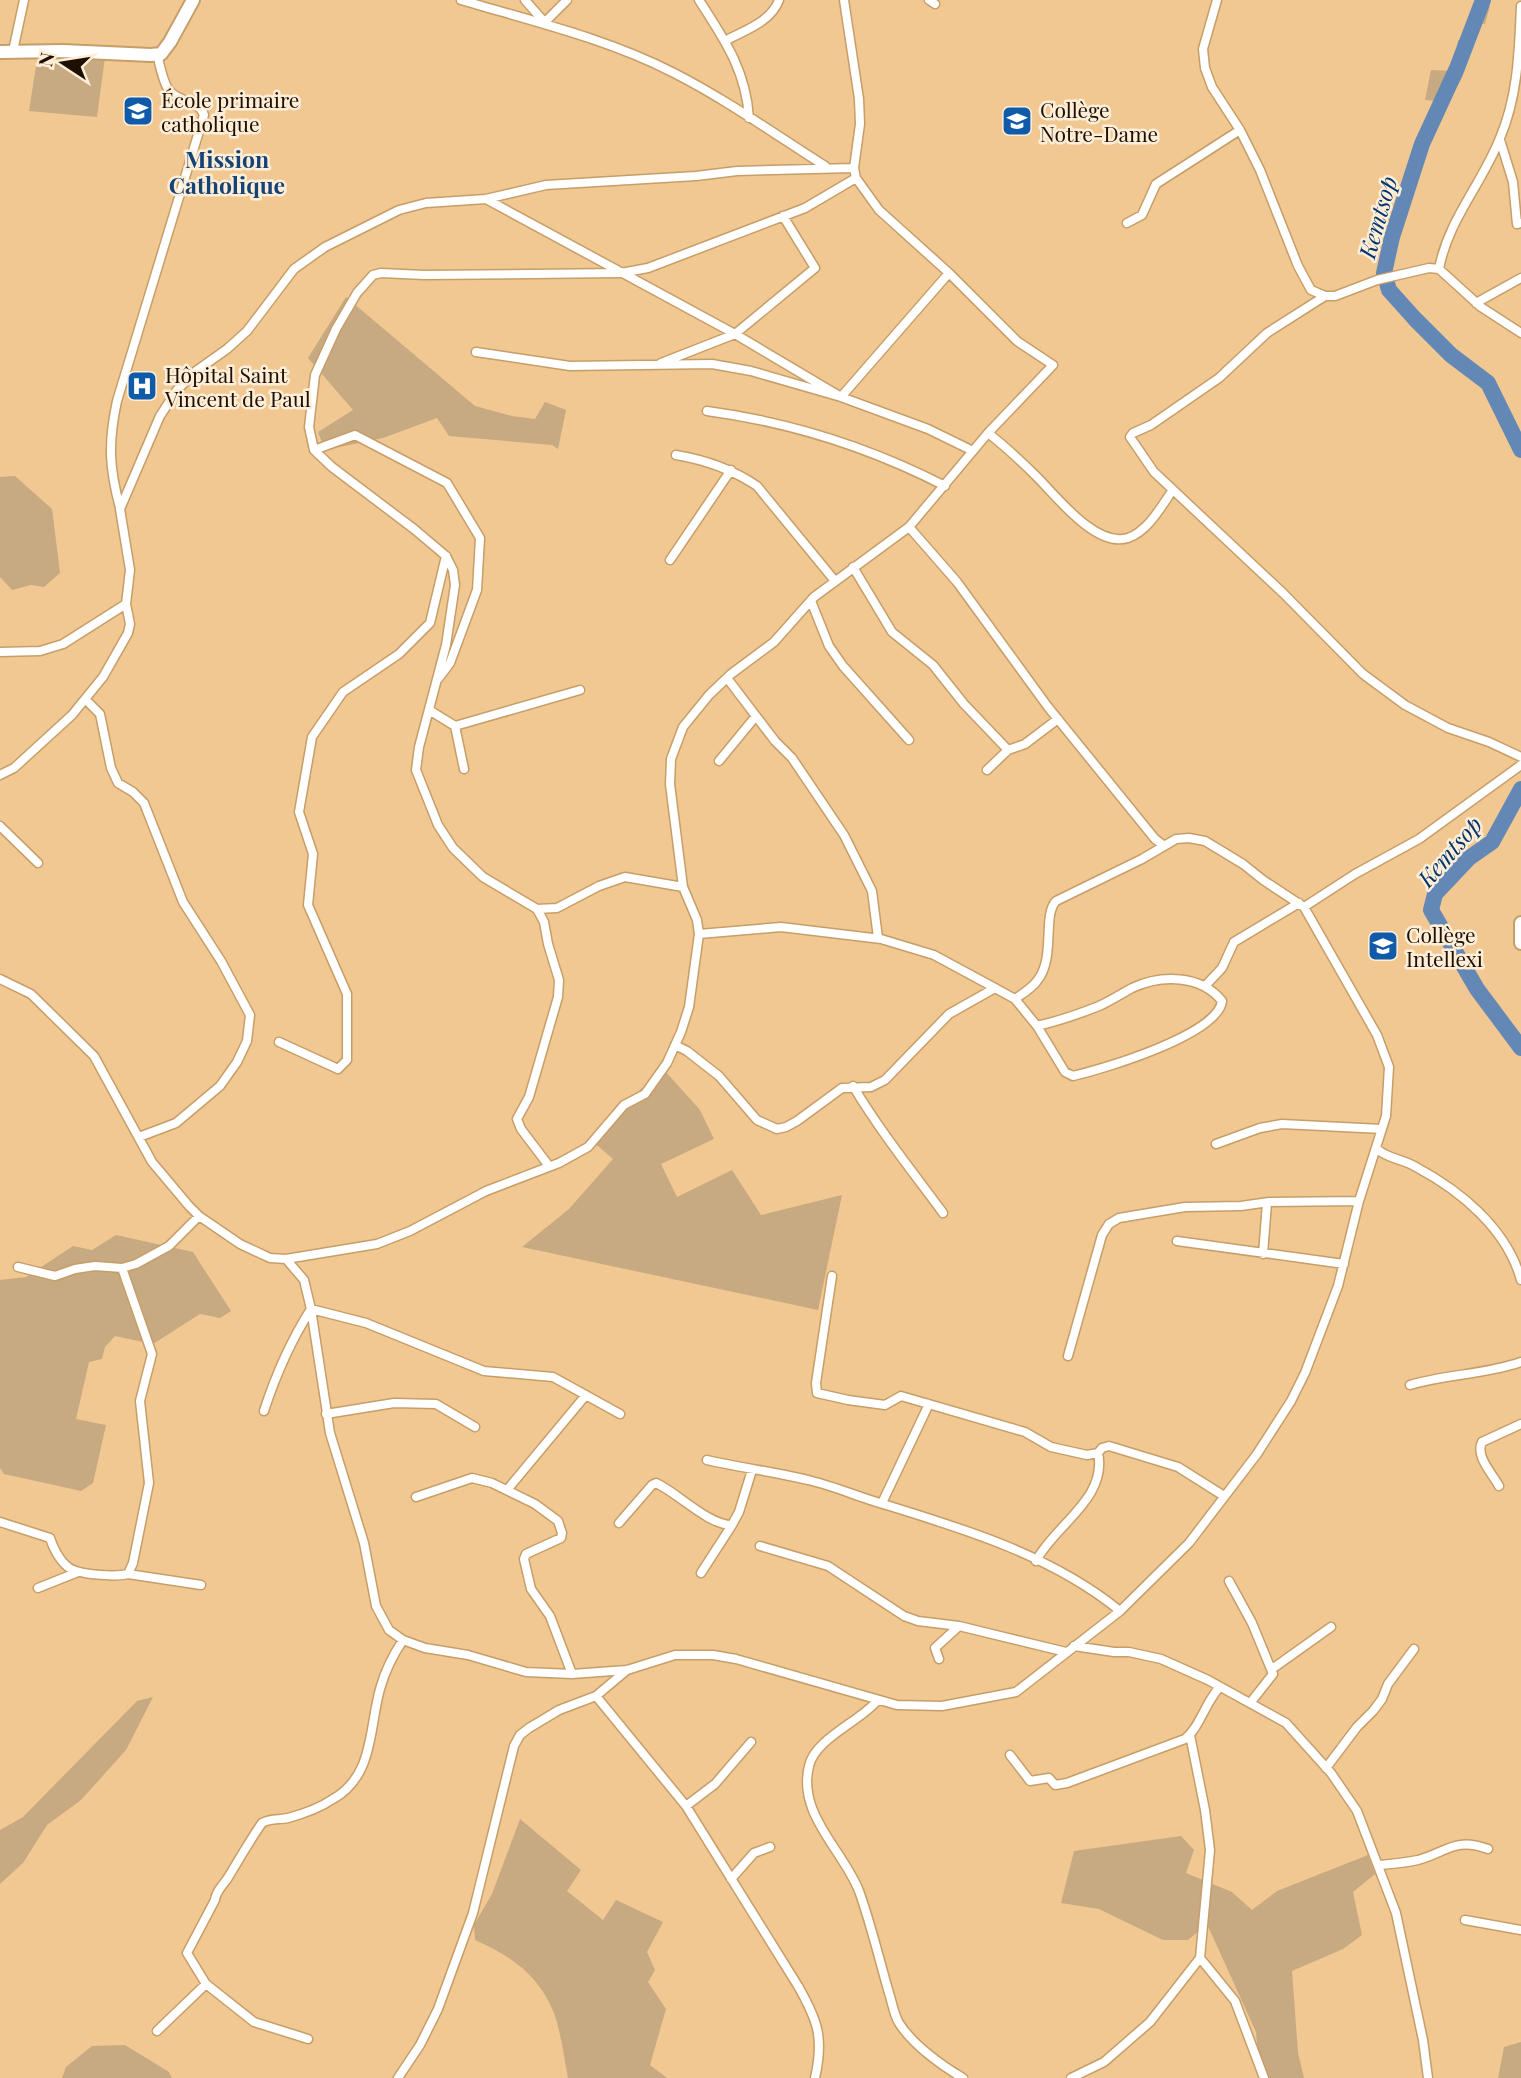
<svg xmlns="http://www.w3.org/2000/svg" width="1521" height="2078" font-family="'Playfair Display',serif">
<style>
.green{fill:#c7a982}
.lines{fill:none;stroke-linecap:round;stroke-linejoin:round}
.river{stroke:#6488b6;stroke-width:16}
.street-casing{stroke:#c69e68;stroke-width:11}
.secondary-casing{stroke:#c69e68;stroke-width:16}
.street{stroke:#fff;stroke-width:8}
.secondary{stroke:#fff;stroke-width:12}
.labels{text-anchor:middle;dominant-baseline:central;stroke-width:5;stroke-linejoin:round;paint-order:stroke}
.poi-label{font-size:21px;fill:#1e1000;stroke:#feeed8;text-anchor:start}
.neighbourhood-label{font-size:23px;font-weight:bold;fill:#164376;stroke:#feeed8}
.water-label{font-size:23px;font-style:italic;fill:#00346c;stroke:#feeed8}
</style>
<rect width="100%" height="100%" fill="#f1c891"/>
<path class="green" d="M1476,0H1489L1486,5L1490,6L1485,24L1479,23L1462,78L1448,102L1425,100L1431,70L1452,71L1458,40H1464Z
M38,53L105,57L97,117L29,111Z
M346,297L475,406L512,416L535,419L545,402L566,410L558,449L552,445L449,436L437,418L383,438L325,450L318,432L353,410L308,358Z
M15,476L52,509L60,573L44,587L31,585L12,590L0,577V477Z
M665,1071L700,1110L714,1139L661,1164L677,1197L732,1170L761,1215L842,1195L818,1310L522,1247L569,1209L613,1159L591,1140L624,1102Z
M116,1235L193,1252L231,1311L220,1318L200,1314L153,1344L115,1336L105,1347L102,1359L89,1362L76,1419L106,1425L93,1483L81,1491L4,1474L0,1468V1280L26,1277L73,1246L92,1250Z
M153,1697L126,1750L81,1800L47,1825L23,1863L0,1884V1830L23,1817L137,1701Z
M520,1819L581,1870L567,1891L603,1920L616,1900L663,1922L647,1952L655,1970L648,1982L666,2009L650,2065L667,2078H568C564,2057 561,2033 554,2013C540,1976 510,1955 475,1940L474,1925L492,1894Z
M1181,1836L1194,1850L1186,1873L1232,1892L1252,1910L1277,1891L1368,1855L1375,1874L1353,1892L1362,1935L1343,1949L1292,1971L1298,2053L1304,2078H1260L1256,2032L1207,1924L1188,1940H1163L1099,1909L1061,1903L1074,1851Z
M1521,2042V2078H1498L1504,2047Z
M125,2045L169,2072L172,2078H62L66,2067L92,2046Z"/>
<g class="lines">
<path class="river" d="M1483,0L1457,68L1422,144L1392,237L1384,273L1389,290L1415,319L1451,355L1488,383L1521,450
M1521,789L1492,842L1469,858L1435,894L1431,910L1477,989L1521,1048"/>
<g class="street-casing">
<path id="street" d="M461,0C532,21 608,39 674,73C727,100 776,135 825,166
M525,0L546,24
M699,0C724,39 746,70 749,118
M929,0L935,4
M1217,0L1203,49L1205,68L1212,87L1240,130L1260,170L1298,266L1311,290L1325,296H1335L1377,280L1429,268L1439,269L1481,307L1521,333
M545,22L567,0
M725,41C745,30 771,22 779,0
M13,51L24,0
M1500,140L1513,182L1517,224L1521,223
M486,199L735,334L841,397L949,273
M1127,223L1142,215L1156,184L1240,130
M1439,269C1448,220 1482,184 1500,138C1518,96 1519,51 1521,6
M1325,296L1267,333L1219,378L1151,425L1133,433L1130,437L1154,472L1283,593L1363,674L1405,705L1448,728L1489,742L1521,757
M1476,303L1521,278
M476,352L570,366L712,364L751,371L841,397L928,429L973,451
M661,363L735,334L815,268L783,216
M707,411C789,422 871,448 945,486
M988,433C1006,447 1022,462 1037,477C1057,497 1096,548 1128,538C1148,531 1161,507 1172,491
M314,450L355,435L447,483L480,538L477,590L450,663L438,679
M676,455C706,460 732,469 757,486L835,581
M120,508C109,467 108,443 117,401L204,115C199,99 177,103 168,89C162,79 160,65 157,54
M909,527L957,582L1048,707L1155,839L1163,845
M670,560L731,470
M853,567L892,632L933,665L964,704L1008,750
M811,601L829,646L843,666L909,740
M0,652L40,651L63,644L126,604
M727,678L775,741L792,758L844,835L872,891L878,938
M85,699L100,714L111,768L118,783L133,792L144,803L183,902L221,961L250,1015L247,1041L237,1062L220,1086L176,1123L139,1137
M429,710L455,726L580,690
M455,726L464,769
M719,761L756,716
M987,770L1008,750L1025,744L1058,719
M0,775L14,768L72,715L103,677L128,633L130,624L126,604L130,570L120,509L160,416L177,390L196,371L227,349L247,331L294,269L325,247L399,210L426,203L486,199L546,185L696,176L737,171L854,168L860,124L859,99L844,0
M0,826L38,863
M1304,907L1355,874L1419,839L1521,765
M537,909L557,908L599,886L625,877L683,887
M699,934L781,927L881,939L934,955L995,988
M0,979L31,994L94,1056L152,1162L189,1206L199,1216L240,1244L270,1258L286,1259L377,1244L410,1231L486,1191L559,1163L588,1147L624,1105L645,1094L667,1063L681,1032L689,1007L699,934L697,920L683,887L670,784L671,759L683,727L709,695L731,674L774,642L814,597L909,527L988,433L1053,365L1017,341L949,273L879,210L856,178L854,168
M1206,985L1222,968L1234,942L1299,903
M1015,999L1037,1026L1065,1072L1073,1076C1103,1069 1218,1035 1222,1001C1201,975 1162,974 1132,988C1121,994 1110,1001 1099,1006C1079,1014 1058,1021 1037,1026
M279,1042L338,1069L347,1060V994L308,905L313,854L299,812L312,737L343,692L399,654L430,623L446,556
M853,1086C880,1131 912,1171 943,1213
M1216,1144L1260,1128L1282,1124L1382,1129
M1377,1149C1388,1159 1403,1159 1416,1167C1461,1191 1507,1229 1521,1280
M549,1166L521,1129L517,1119L529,1097L558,997L559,980L548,944L544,922L537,909L483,877L453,848L438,825L416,770L419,747L446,645L455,585L453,570L446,556L414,529L332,467L314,450L309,427L315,375L336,329L357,293L373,275L381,273L424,275L621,273L648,268L805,208L856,178
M1177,1241L1344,1264
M1263,1254L1267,1203
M286,1259L304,1280L311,1309L330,1433L364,1543L376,1606L389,1630L403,1640L425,1648L468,1655L526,1672L572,1674L627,1670L675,1655H713L736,1659L897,1705L942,1706L1016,1692L1120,1611L1189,1543L1257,1454L1291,1401L1305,1373L1338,1286L1359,1201L1386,1116L1389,1067L1377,1035L1304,907L1263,880L1243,864L1205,841L1189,838L1176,839L1142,859L1056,901C1042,916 1056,958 1037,981C1031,989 1022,994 1015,999L995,988L949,1014L885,1080L871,1087L842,1088L797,1121L786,1127L777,1129L757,1120L719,1076L687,1051L675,1045
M18,1267L55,1276L75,1269L95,1266L122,1268L136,1264L169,1246L199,1216
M832,1276L816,1383L817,1393L848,1400L885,1405L901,1396L1025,1432L1051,1447L1087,1455L1098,1453L1102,1448L1109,1446L1178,1467L1224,1496
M1068,1356L1102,1235L1109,1224L1119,1218L1185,1207L1241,1206L1269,1202L1359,1201
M1410,1385C1446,1374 1484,1375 1521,1362
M264,1411C276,1374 290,1342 311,1309L366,1323L484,1371L553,1377L620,1414
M326,1414L394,1403L436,1404L475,1427
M707,1460C742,1468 777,1472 812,1481C836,1487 859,1497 883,1504C965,1529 1053,1556 1120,1611
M1499,1486C1492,1473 1475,1456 1482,1442L1521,1424
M507,1490L586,1395
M416,1497L472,1478L492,1483L535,1504L558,1521L562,1533L561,1538L526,1554L524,1559L531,1589L550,1616L572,1674
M882,1503L929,1404
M0,1522L50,1538C53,1548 60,1561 68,1567C78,1575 115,1577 128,1574L133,1563L149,1483L140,1401L152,1354L122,1268
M619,1523L652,1485L656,1483C678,1493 708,1525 732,1525L739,1512L752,1470
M760,1546L828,1566L904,1616L918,1621L959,1626
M1036,1561C1054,1526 1108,1498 1098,1453
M701,1573L732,1525
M128,1574L201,1585
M1229,1581L1252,1623L1273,1674L1251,1702
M38,1588L78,1572
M1074,1646L1114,1652H1129L1161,1659L1208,1680L1286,1723L1331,1773L1357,1811L1396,1913L1423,2040L1428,2078
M939,1659L935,1648L959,1626L1066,1652
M1272,1669L1331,1627
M596,1696L686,1806L798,1986C818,2021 824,2038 815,2078
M877,1701C859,1722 815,1739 809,1766C797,1814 843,1850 859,1891C871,1924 879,1959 889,1993C892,2002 894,2015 899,2023C912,2044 942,2066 963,2078
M1010,1755L1030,1781L1049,1778L1055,1785L1067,1783L1185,1739C1200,1727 1205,1703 1219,1688
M1326,1768L1357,1727L1373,1711L1382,1699L1388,1684L1414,1649
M686,1806L715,1784L751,1742
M1378,1865C1391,1864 1405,1863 1418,1860C1447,1852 1455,1837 1488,1849
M731,1879L754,1853L770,1847
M1465,1920L1521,1930
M1200,1958L1235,2001L1264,2078
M157,2031L206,1984
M308,2039L254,2022L206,1984L187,1953L215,1900C216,1890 224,1885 229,1876C240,1858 250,1840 262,1823C270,1818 280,1820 288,1818C303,1814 321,1807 333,1799C374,1776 369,1728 380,1689C385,1671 393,1655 403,1640
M398,2078L420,2045L438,2009L473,1913L514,1746L520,1735L529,1728L559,1710L596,1696L627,1670
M1071,2078L1104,2062L1150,2022L1200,1958L1210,1850L1205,1810L1190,1735"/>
</g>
<g class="secondary-casing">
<path id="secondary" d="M0,52L63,51L151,55L161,54L170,42L193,0
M1521,923V943"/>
</g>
<use href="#street" class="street"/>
<use href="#secondary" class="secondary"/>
</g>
<defs>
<g id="school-square" transform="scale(1.575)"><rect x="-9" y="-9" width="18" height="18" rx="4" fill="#0f5baa" stroke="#feeed8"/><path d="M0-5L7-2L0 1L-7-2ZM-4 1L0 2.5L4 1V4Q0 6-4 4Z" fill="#fff"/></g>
<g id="hospital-square" transform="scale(1.575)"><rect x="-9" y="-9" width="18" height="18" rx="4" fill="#0f5baa" stroke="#feeed8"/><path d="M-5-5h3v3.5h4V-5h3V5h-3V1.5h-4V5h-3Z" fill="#fff"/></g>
</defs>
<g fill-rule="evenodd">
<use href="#school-square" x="138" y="111"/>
<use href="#school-square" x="1017" y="121"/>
<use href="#hospital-square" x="142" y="386"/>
<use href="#school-square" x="1383" y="946"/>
</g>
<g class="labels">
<g class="poi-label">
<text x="161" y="99">École primaire<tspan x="161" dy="24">catholique</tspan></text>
<text x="1040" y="109">Collège<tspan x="1040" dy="24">Notre-Dame</tspan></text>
<text x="165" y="374">Hôpital Saint<tspan x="165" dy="24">Vincent de Paul</tspan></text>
<text x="1406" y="934">Collège<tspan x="1406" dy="24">Intellexi</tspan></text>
</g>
<g class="neighbourhood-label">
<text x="227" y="158">Mission<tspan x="227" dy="26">Catholique</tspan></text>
</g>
<g class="water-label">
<text transform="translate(1377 217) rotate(-74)">Kemtsop</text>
<text transform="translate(1449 851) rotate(-49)">Kemtsop</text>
</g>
</g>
<g transform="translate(63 63) rotate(282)" stroke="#feeed8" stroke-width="5" paint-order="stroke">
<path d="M0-5L12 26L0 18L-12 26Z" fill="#1e1000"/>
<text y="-10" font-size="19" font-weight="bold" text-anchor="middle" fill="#1e1000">N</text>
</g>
</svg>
